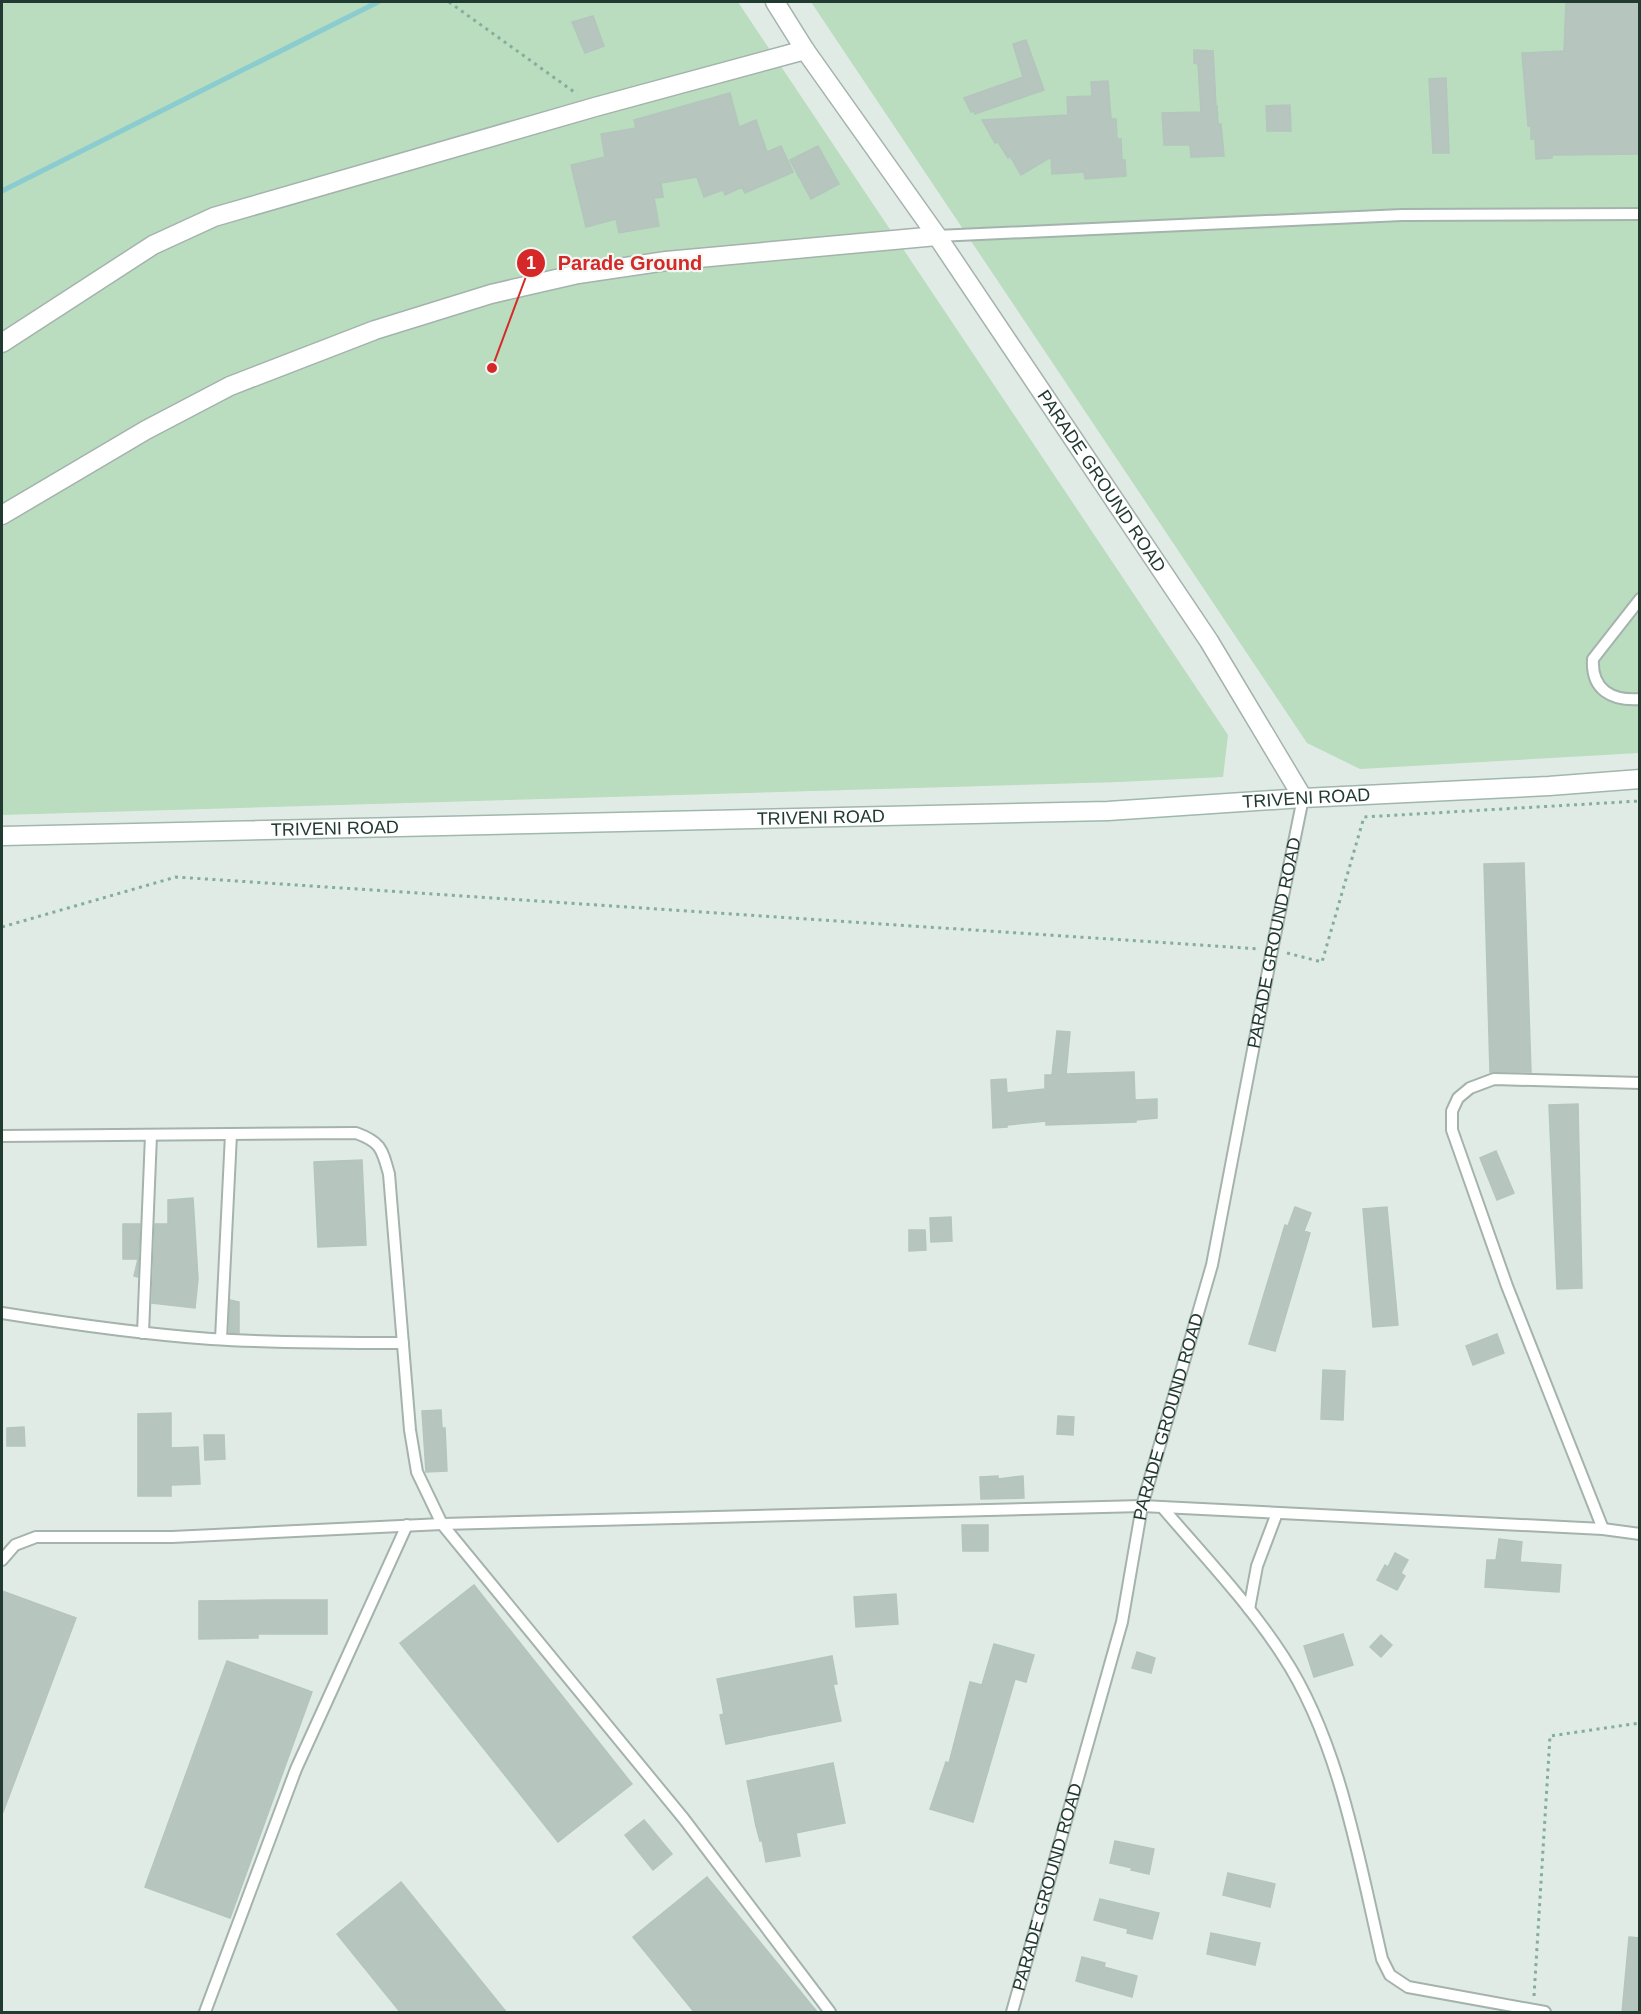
<svg xmlns="http://www.w3.org/2000/svg" width="1641" height="2014" font-family="Arial,sans-serif">
<style>
.green{fill:#badcbf}
.lines{fill:none;stroke-linecap:round;stroke-linejoin:round}
.stream{stroke:#8acccf;stroke-width:5}
.building{fill:#b6c6be;stroke:#b3c5bc;stroke-width:1.5}
.service-casing{stroke:#a4b3ac;stroke-width:14}
.minor-casing{stroke:#a4b3ac;stroke-width:21}
.tertiary-casing{stroke:#a4b3ac;stroke-width:21}
.secondary-casing{stroke:#a0b7ac;stroke-width:21}
.path{stroke:#82ae9b;stroke-width:3;stroke-dasharray:3 4.5;stroke-linecap:butt}
.service{stroke:#fff;stroke-width:10}
.minor{stroke:#fff;stroke-width:18}
.tertiary{stroke:#fff;stroke-width:18}
.secondary{stroke:#fff;stroke-width:18}
.labels{text-anchor:middle;dominant-baseline:central;stroke-width:4.5;stroke-linejoin:round;paint-order:stroke}
.street-label{font-size:18px;fill:#223b32;stroke:#f1f8f4}
.leader{fill:none;stroke:#d62828;stroke-width:2}
.callout-dot{fill:#d62828;stroke:#f1f8f4;stroke-width:2}
.mark-label{font-size:18px;text-anchor:middle;font-weight:bold;fill:#fff}
.callout-label{font-size:20px;text-anchor:middle;font-weight:bold;fill:#d62828;stroke:#f1f8f4;stroke-width:4.5;stroke-linejoin:round;paint-order:stroke}
</style>
<rect width="100%" height="100%" fill="#e1ebe5"/>
<path class="green" d="M2,2H738L1228,735L1223,777L1119,782L2,815Z
M811,2H1639V753L1360,769L1307,743Z"/>
<g class="lines">
<path class="stream" d="M2,191L378,2"/>
</g>
<path class="building" d="M1566,2H1640V154L1552,155V158L1536,159L1535,139H1531V126H1528L1522,53L1564,51Z
M593,16L604,46L585,53L572,22Z
M1026,40L1044,90L975,114L974,111L971,112L964,98L1023,77L1013,44Z
M1194,50L1213,51L1216,106H1217L1218,124H1221L1224,156L1191,157L1190,145H1164L1162,113L1201,112L1198,64L1194,63Z
M1446,78L1449,153H1433L1429,79Z
M1108,81L1111,119H1116L1117,139H1121L1122,160H1125L1126,176L1085,179L1084,172L1052,174L1051,157L1021,175L1010,156L1008,158L998,142L995,143L982,120L1068,115L1067,97L1092,96L1091,82Z
M730,93L739,127L756,120L767,152L781,146L793,172L745,193L742,187L725,195L723,190L704,197L697,177L661,183L663,197L654,198L659,226L619,233L616,219L586,227L571,165L605,157L601,134L636,128L634,120Z
M1290,105L1291,131H1267L1266,106Z
M818,146L839,184L811,199L790,160Z
M1524,863L1531,1072H1490L1484,864Z
M1057,1031L1070,1032L1066,1074L1134,1072L1135,1100L1157,1099V1118L1136,1120V1122L1046,1125V1121L1007,1125V1127L993,1128L991,1080L1006,1079L1007,1093L1045,1089V1075H1052Z
M1578,1104L1582,1288L1557,1289L1549,1105Z
M1496,1151L1514,1193L1497,1200L1480,1158Z
M362,1160L366,1245L318,1247L314,1162Z
M193,1198L198,1279L195,1308L152,1303L155,1224H168V1200Z
M1295,1207L1311,1213L1304,1231L1310,1233L1275,1351L1249,1344L1285,1225L1288,1226Z
M1387,1207L1398,1325L1373,1327L1363,1209Z
M951,1217L952,1241L931,1242L930,1218Z
M123,1224H140L138,1277L134,1276L138,1259H123Z
M909,1230H925L926,1250L909,1251Z
M230,1300L239,1302V1333L229,1332Z
M1497,1334L1504,1353L1473,1365L1466,1346Z
M1323,1370L1345,1371L1343,1420L1321,1419Z
M441,1410L442,1428H445L447,1471L426,1472L422,1411Z
M171,1413V1448L198,1447L200,1484L171,1485V1496H138V1414Z
M1058,1416L1074,1417L1073,1435L1057,1434Z
M24,1427L25,1446H7V1428Z
M204,1435H224L225,1459L205,1460Z
M998,1476V1479L1023,1476L1024,1498L981,1499L980,1477Z
M962,1525H988V1551H963Z
M1499,1539L1522,1542L1520,1562L1561,1565L1559,1592L1485,1587L1487,1560H1496Z
M1395,1553L1408,1560L1401,1573L1405,1576L1397,1590L1377,1580L1385,1565L1388,1567Z
M474,1585L632,1784L558,1842L400,1643Z
M2,1591L76,1618L3,1812H2Z
M896,1594L898,1624L856,1627L854,1597Z
M268,1600H327V1634H258V1638L199,1639V1601Z
M1343,1634L1353,1665L1314,1677L1304,1646Z
M1381,1635L1392,1645L1381,1657L1370,1647Z
M994,1644L1034,1655L1026,1682L1015,1679L973,1822L930,1809L946,1762L949,1763L970,1682L982,1685Z
M1137,1652L1155,1658L1151,1673L1132,1668Z
M832,1656L837,1684H833L841,1721L726,1744L720,1715L724,1714L717,1679Z
M227,1661L312,1692L230,1918L145,1887Z
M833,1763L845,1823L796,1833L800,1856L766,1862L762,1840L760,1841L756,1826L747,1781Z
M644,1820L672,1854L653,1870L625,1835Z
M1115,1841L1154,1849L1149,1874L1131,1870L1132,1868L1110,1863Z
M1228,1873L1275,1884L1270,1907L1223,1895Z
M707,1877L818,2013H695L633,1937Z
M401,1882L507,2013H401L337,1934Z
M1100,1899L1159,1913L1152,1939L1127,1933L1128,1929L1094,1920Z
M1211,1933L1260,1943L1255,1965L1207,1954Z
M1629,1937L1640,1938V2013H1622Z
M1082,1957L1105,1963L1104,1967L1137,1976L1132,1997L1076,1981Z"/>
<g class="lines">
<g class="service-casing">
<g id="service">
<path d="M937,236L1402,215L1640,214"/>
<path d="M1640,599L1593,659C1591,690 1612,701 1640,699"/>
<path d="M2,1136L356,1133C381,1142 382,1149 389,1174L410,1430L417,1472L442,1524L684,1819L830,2012"/>
<path d="M2,1313C71,1324 141,1334 211,1339C275,1343 339,1343 403,1343"/>
<path d="M143,1333L151,1135"/>
<path d="M221,1339L231,1134"/>
<path d="M1162,1507C1203,1555 1248,1602 1283,1656C1339,1741 1359,1860 1382,1959L1390,1975L1408,1987L1545,2012"/>
<path d="M1603,1529L1507,1286L1452,1130V1111L1458,1098L1470,1088L1494,1079L1640,1083"/>
<path d="M2,1560L15,1545L36,1537H172L442,1524L1142,1506L1603,1529L1640,1534"/>
<path d="M1249,1609L1257,1566L1277,1513"/>
<path d="M205,2012L296,1769L407,1525"/>
<path id="s1" d="M1012,2012L1122,1622L1142,1506L1212,1265L1272,950L1303,798"/>
</g>
</g>
<g class="minor-casing">
<path id="minor" d="M2,343L153,245L214,217L595,107L805,50
M2,515L146,430L230,386L375,330L491,294L578,274L666,261L937,236"/>
</g>
<g class="tertiary-casing">
<g id="tertiary">
<path id="s2" d="M775,2L805,50L937,236L1209,641L1303,798"/>
</g>
</g>
<g class="secondary-casing">
<g id="secondary">
<path id="s3" d="M2,836L1108,811L1303,798L1549,786L1640,779"/>
</g>
</g>
<path class="path" d="M449,2L577,94
M2,927L176,877L1259,949
M1287,953L1322,962L1364,817L1640,801
M1534,1996L1550,1736L1640,1723"/>
<use href="#service" class="service"/>
<use href="#minor" class="minor"/>
<use href="#tertiary" class="tertiary"/>
<use href="#secondary" class="secondary"/>
</g>
<g class="labels">
<g class="street-label">
<text stroke="none"><textPath href="#s2" startOffset="580">PARADE GROUND ROAD</textPath></text>
<text stroke="none"><textPath href="#s3" startOffset="1305">TRIVENI ROAD</textPath></text>
<text stroke="none"><textPath href="#s3" startOffset="819">TRIVENI ROAD</textPath></text>
<text stroke="none"><textPath href="#s3" startOffset="333">TRIVENI ROAD</textPath></text>
<text stroke="none"><textPath href="#s1" startOffset="1102">PARADE GROUND ROAD</textPath></text>
<text stroke="none"><textPath href="#s1" startOffset="616">PARADE GROUND ROAD</textPath></text>
<text stroke="none"><textPath href="#s1" startOffset="130">PARADE GROUND ROAD</textPath></text>
</g>
</g>
<path class="leader" d="M492 368L531 263"/>
<g class="callout-dot">
<circle cx="492" cy="368" r="6"/>
<circle cx="531" cy="263" r="15"/>
</g>
<g class="mark-label">
<text x="531" y="269">1</text>
</g>
<g class="callout-label">
<text x="630" y="270">Parade Ground</text>
</g>
<rect width="1641" height="2014" fill="none" stroke="#223b32" stroke-width="6"/>
</svg>
